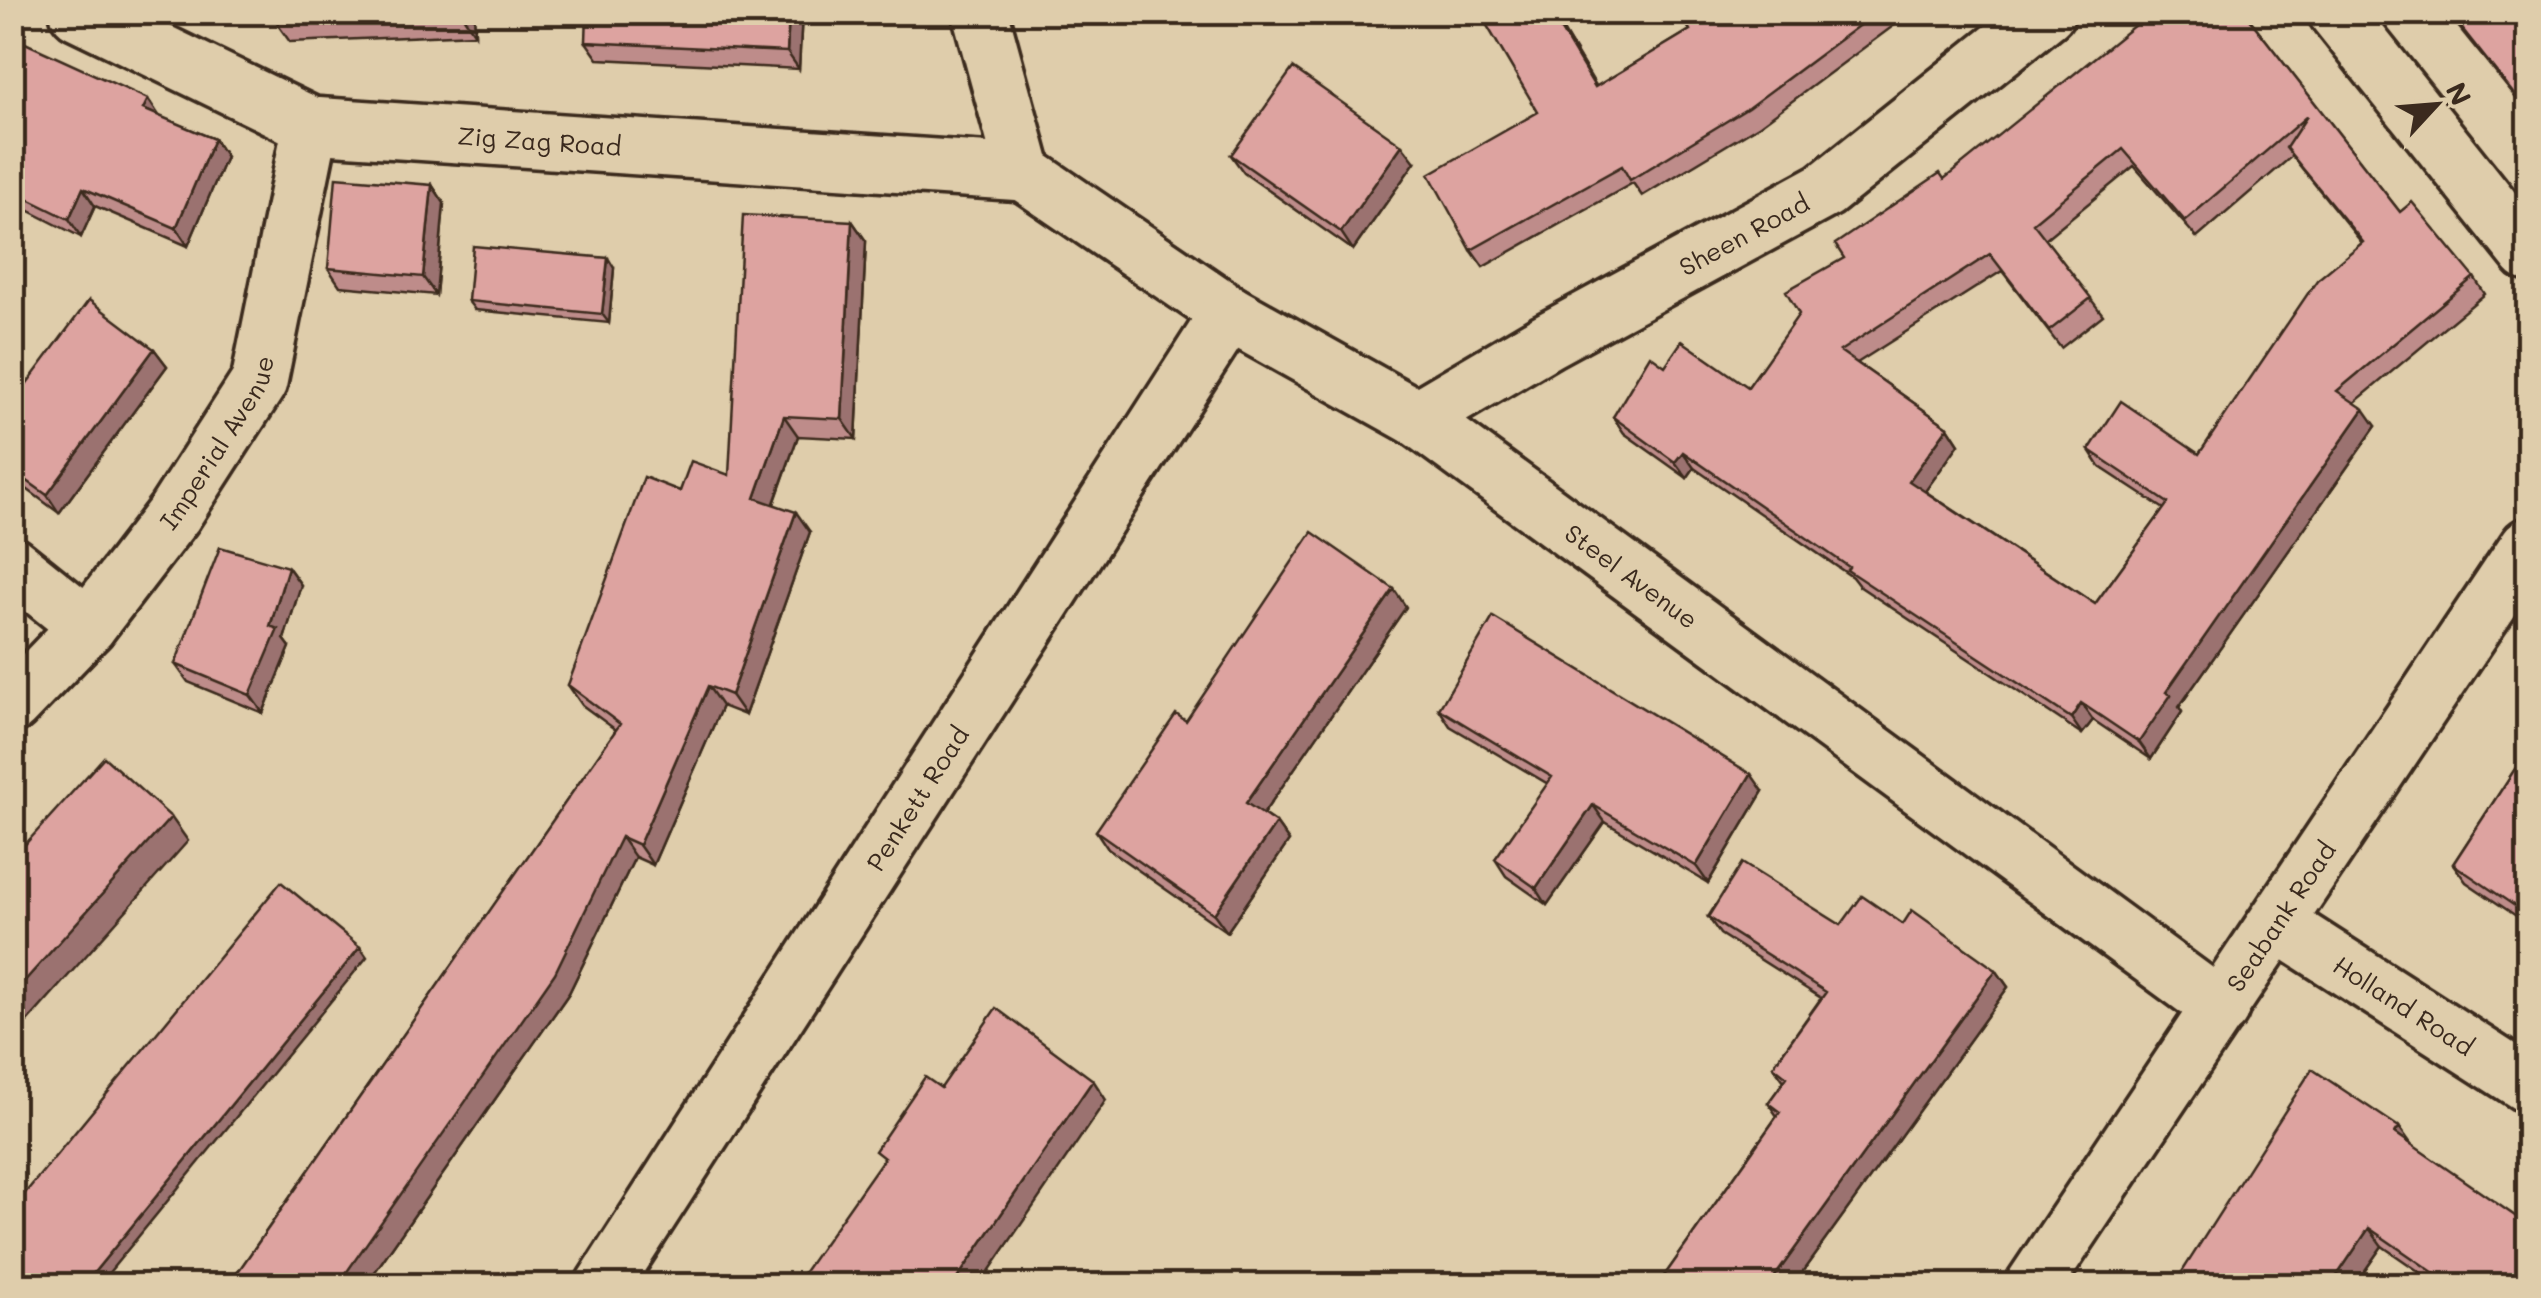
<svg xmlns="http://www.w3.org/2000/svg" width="2541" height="1298" font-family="Mali,sans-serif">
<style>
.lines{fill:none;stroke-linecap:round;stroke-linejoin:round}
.minor-casing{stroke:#3b2a1e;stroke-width:62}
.major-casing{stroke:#3b2a1e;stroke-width:62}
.minor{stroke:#dfcdab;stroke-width:55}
.major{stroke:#dfcdab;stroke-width:55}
.wall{fill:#be8c8a;stroke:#3b2a1e;stroke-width:2.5;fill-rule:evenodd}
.shaded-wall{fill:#9b7270;stroke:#3b2a1e;stroke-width:2.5}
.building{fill:#dda3a0;stroke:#3b2a1e;stroke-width:2.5;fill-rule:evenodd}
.labels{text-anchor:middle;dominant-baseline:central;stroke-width:9;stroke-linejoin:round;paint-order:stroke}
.street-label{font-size:25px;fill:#3b2a1e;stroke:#dfcdab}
</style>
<rect width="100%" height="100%" fill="#dfcdab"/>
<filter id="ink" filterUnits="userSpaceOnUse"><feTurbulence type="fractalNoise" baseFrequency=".01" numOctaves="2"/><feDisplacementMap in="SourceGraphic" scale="20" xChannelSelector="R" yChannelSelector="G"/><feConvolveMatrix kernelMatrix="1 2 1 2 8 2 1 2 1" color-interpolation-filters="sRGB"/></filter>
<g filter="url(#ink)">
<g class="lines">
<g class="minor-casing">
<g id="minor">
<path id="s1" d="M78,12L311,125L1024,173"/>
<path d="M980,12L1024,173"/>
<path d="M2336,12L2528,253"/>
<path id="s2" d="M1024,173L1229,313L1417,418L2221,1008"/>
<path id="s3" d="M1417,418L1547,341L1825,190L2047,12"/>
<path d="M12,565L88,626"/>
<path id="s4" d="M12,705L88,626L174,514L259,382L311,125"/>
<path id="s5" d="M2278,924L2528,1085"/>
<path id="s6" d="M603,1286L1229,313"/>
</g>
</g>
<g class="major-casing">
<g id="major">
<path id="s7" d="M2033,1286L2528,546"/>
</g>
</g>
<use href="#minor" class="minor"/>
<use href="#major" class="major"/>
</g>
<path class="wall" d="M277,12H480L474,13L475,34L290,42L278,25Z
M802,12L799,69L598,59L586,42Z
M1552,12L1596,87L1690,30L1679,12H1912L1760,125L1642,196L1633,183L1483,267L1471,250L1538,112Z
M2244,12L2400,212L2474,277L2485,294L2354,403L2376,426L2179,707L2182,712L2151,759L2093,720L2082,734L1859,586L1852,577L1694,468L1687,478L1624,433L1613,417L1665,366L1748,387L1844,258L1944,179ZM2292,156L2362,243L2199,454L2089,450L2100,467L2164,509L2095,604L1925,491L1959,444L1948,427L1857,363L2002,271L2061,348L2103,315L2045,239L2134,166L2197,238Z
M2435,12H2528V113L2449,15L2442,21Z
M12,37L160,117L214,139L226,157L188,246L95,206L81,237L12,202Z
M1231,155L1415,162L1353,250L1244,173Z
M432,185L444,203L436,295L340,286L328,268Z
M852,221L866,241L856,439L798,436L774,504L810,532L745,715L722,706L653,865L635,857L569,993L365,1286H228L616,730L582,705L568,685L680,491L729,475Z
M614,268L609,323L475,310L468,301Z
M154,349L167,366L59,513L12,478V375L25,386Z
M288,567L301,585L284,639L290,647L263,713L188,682L175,664Z
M1406,607L1263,814L1276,823L1289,841L1227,932L1108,849L1096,831L1186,721Z
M1439,709L1763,791L1708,883L1605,822L1547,905L1506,876L1495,859L1548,784L1450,726Z
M2528,749V924L2466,882L2453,864Z
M1708,917L1841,925L1903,924L1996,970L2008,987L1792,1286H1657L1777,1116L1768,1103L1784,1081L1773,1066L1821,998L1720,934Z
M2399,1127L2411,1145L2528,1286H2440L2382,1246L2354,1286Z"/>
<path class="shaded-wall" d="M462,12L474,13L475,34L463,16Z
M789,12H802L799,69L787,52Z
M1550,12H1552L1607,104L1595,87Z
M148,99L160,117L143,109Z
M214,139L226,157L188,246L176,228Z
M1402,145L1415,162L1353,250L1341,232Z
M432,185L444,203L436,295L423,277Z
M83,188L95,206L81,237L69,219Z
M852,221L866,241L856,439L842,419Z
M608,258L614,268L609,323L602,314Z
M154,349L167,366L59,513L47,495Z
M2364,409L2376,426L2179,707L2182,712L2151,759L2139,742L2166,692Z
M784,416L798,436L769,517L755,498Z
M1948,427L1959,444L1921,497L1909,481Z
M1683,452L1694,468L1687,478L1675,462Z
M796,512L810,532L745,715L731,695Z
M288,567L301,585L284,639L290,647L263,713L250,695Z
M1394,589L1406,607L1259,820L1246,803Z
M708,686L722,706L653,865L639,845Z
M2081,703L2093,720L2082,734L2071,718Z
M1751,774L1763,791L1708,883L1696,866Z
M1593,805L1605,822L1547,905L1536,888Z
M171,817L188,841L12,1039V995Z
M1276,823L1289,841L1227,932L1214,914Z
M621,837L635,857L569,993L365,1286H337Z
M360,947L367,957L98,1286H83Z
M1996,970L2008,987L1792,1286H1768Z
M1093,1080L1106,1100L979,1286H952Z
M2399,1127L2412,1145L2395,1133Z
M2369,1228L2382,1246L2354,1286H2330Z"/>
<path class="building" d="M277,12H462L463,16L278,25Z
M587,12H789L787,52L586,42Z
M1479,12H1550L1595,87L1690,30L1679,12H1877L1748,108L1630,180L1622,166L1471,250L1429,174L1538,112Z
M2151,12H2244L2400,212L2412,202L2474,277L2337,391L2364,409L2166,692L2171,695L2139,742L2081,703L2071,718L1847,570L1849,567L1683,452L1675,462L1613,417L1650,355L1665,366L1682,341L1748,387L1799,314L1786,291L1844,258L1835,244L1940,173L1944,179ZM2307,116L2286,148L2363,242L2317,280L2199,454L2121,401L2089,450L2168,503L2095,604L1909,481L1948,427L1840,351L1990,254L2049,331L2091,298L2033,223L2123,149L2185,221Z
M2449,12H2528V112Z
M12,37L148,99L143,109L214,139L176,228L83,188L69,219L12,191Z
M1293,68L1402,145L1341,232L1231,155Z
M336,177L432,185L423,277L328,268Z
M743,215L852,221L842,419L784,416L755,498L796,512L731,695L708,686L639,845L621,837L555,973L337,1286H228L620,724L568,685L644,477L680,491L691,461L729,475Z
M473,246L608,258L602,314L468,301Z
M89,300L154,349L47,495L12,470V375L25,386Z
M1312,532L1394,589L1246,803L1276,823L1214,914L1096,831L1176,714L1186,721Z
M220,547L288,567L270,626L278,629L250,695L175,664Z
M1493,617L1751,774L1696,866L1593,805L1536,888L1495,859L1552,777L1439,709Z
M2528,749V915L2453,864Z
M104,757L171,817L12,995V859Z
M1742,863L1841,925L1862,896L1903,924L1912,910L1996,970L1768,1286H1657L1780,1112L1768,1103L1787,1077L1773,1066L1826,992L1708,917Z
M281,882L360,947L83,1286H12V1209Z
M996,1008L1093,1080L952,1286H794L884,1158L875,1151L925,1077L941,1088Z
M2312,1069L2399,1127L2395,1133L2528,1225V1286H2453L2369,1228L2330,1286H2173Z"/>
</g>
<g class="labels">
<g class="street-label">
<text stroke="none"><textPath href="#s1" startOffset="488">Zig Zag Road</textPath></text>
<text stroke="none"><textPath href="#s3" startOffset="375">Sheen Road</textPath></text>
<text stroke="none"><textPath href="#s4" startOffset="335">Imperial Avenue</textPath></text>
<text stroke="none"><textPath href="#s2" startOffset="730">Steel Avenue</textPath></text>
<text stroke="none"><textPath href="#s6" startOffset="580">Penkett Road</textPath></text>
<text stroke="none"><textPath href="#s7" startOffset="445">Seabank Road</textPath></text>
<text stroke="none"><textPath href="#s5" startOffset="150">Holland Road</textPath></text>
</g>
</g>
<rect width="2541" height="1298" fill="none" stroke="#dfcdab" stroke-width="50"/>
<rect x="25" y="25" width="2491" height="1248" fill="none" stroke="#3b2a1e" stroke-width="4" filter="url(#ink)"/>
<g transform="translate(2436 105) rotate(64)" stroke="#dfcdab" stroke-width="8" paint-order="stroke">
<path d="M0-8L18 38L0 25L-18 38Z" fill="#3b2a1e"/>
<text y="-15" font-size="28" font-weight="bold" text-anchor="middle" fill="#3b2a1e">N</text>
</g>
</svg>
